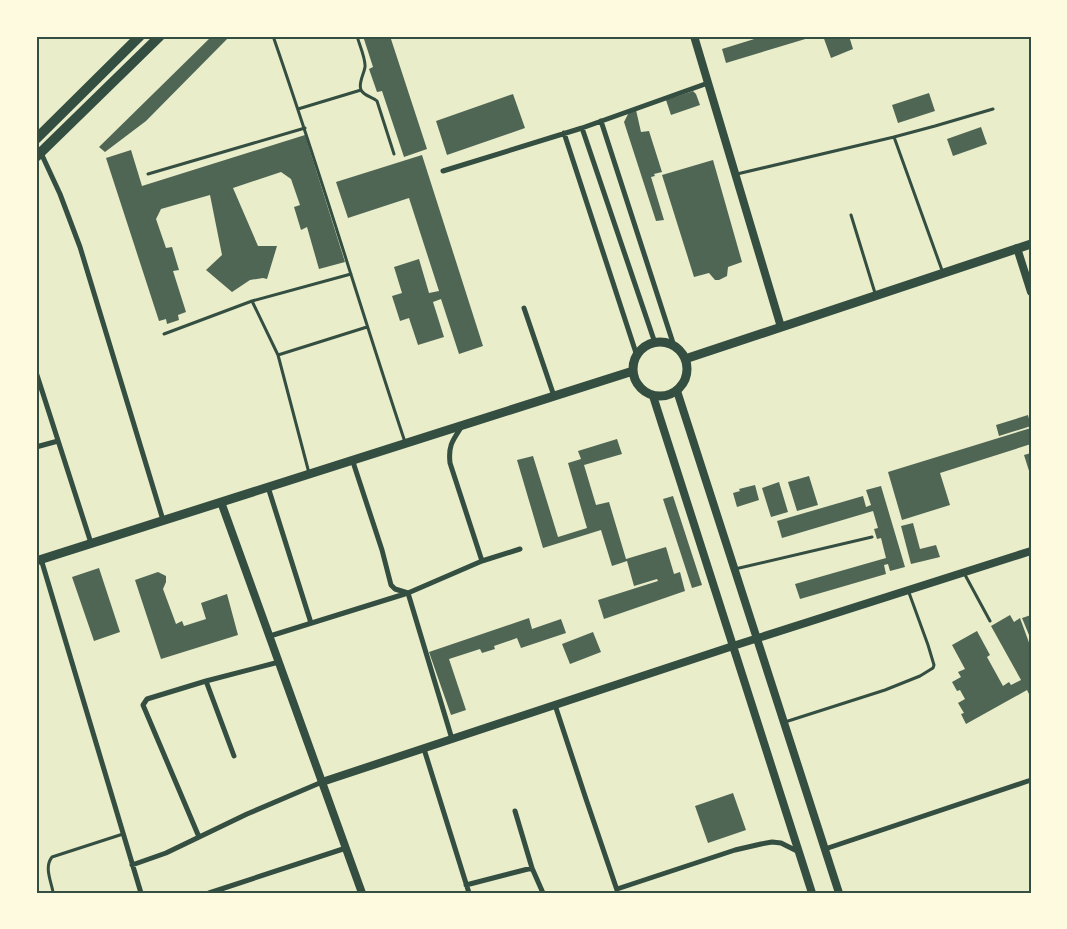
<svg xmlns="http://www.w3.org/2000/svg" width="1067" height="929" font-family="'Open Sans',sans-serif">
<style>
.building{fill:#4f6655}
.lines{fill:none;stroke-linecap:round;stroke-linejoin:round}
.service{stroke:#344e41;stroke-width:3}
.minor{stroke:#344e41;stroke-width:5}
.tertiary{stroke:#344e41;stroke-width:8}
.primary{stroke:#344e41;stroke-width:9}
.trunk{stroke:#344e41;stroke-width:10}
.neatline{fill:none;stroke:#344e41;stroke-width:2}
</style>
<rect width="100%" height="100%" fill="#e9edc9"/>
<path class="building" d="M212,36H230L146,121L105,152L99,147Z
M363,36H390L427,149L404,157L382,91L377,92L369,69L373,67Z
M764,36H811L812,37L726,63L722,49Z
M823,36H849L853,49L831,58Z
M693,91L696,94L700,105L671,115L666,100Z
M929,93L935,111L898,123L892,105Z
M513,94L525,128L447,155L436,121Z
M636,110L641,132L649,131L662,172L654,174L655,176L651,177L664,220L656,221L624,122L629,112Z
M981,127L987,144L953,156L947,139Z
M305,135L345,262L319,269L307,227L301,230L294,207L300,205L291,179L281,172L233,188L258,246H277L267,279L263,278L250,280L232,292L206,270L222,255L210,195L161,209L156,219L166,248L172,247L179,270L173,271L186,312L178,315L179,320L167,324L166,319L159,321L106,158L131,150L142,186Z
M422,155L483,346L459,354L441,299L433,302L444,337L418,345L409,318L400,321L392,296L402,293L394,267L419,259L429,293L439,291L409,198L348,218L336,182Z
M713,160L742,262L728,267L727,276L719,280H715L709,273L694,277L662,175Z
M1028,415L1031,426L999,436L996,425Z
M1031,428V444L940,473L950,505L902,520L888,472Z
M617,439L622,454L584,465L596,505L609,502L626,559L666,547L674,574L680,572L685,591L604,619L598,600L658,581L657,579L634,586L627,561L612,566L601,530L543,548L517,460L533,456L558,537L587,528L568,463L581,459L578,451Z
M1031,453V474H1030L1024,455Z
M809,476L818,505L797,511L788,482Z
M779,482L788,512L771,517L762,488Z
M755,485L759,500L737,507L733,493L740,491L739,489Z
M881,486L905,567L890,571L888,564L884,565L886,574L800,599L795,584L886,558L881,538L877,539L874,529L878,528L873,511L782,538L777,521L863,496L866,507L871,505L866,490Z
M673,496L702,585L692,588L663,499Z
M913,523L920,549L936,545L940,557L911,564L901,526Z
M99,568L120,632L94,641L72,577Z
M158,572L166,576V582L163,589L176,624L182,621L184,626L206,619L201,603L227,594L238,635L161,659L135,580Z
M1010,615L1014,622L1020,618L1031,648V698L1027,690L966,724L961,714L964,713L958,703L965,699L960,690L957,691L952,682L961,677L958,672L965,669L952,645L977,631L990,655L987,657L1003,686L1009,682L1011,685L1021,680L991,626Z
M1031,615V640L1022,618Z
M529,618L532,629L561,619L566,633L521,648L517,638L494,646L495,649L482,653L480,649L449,659L466,710L451,715L429,652Z
M593,632L601,652L570,664L562,644Z
M733,793L746,830L708,843L695,806Z"/>
<g class="lines">
<path class="service" d="M273,36C320,171 360,307 405,442
M357,36C359,44 366,59 365,67C364,74 358,83 361,90C364,96 373,97 377,101L394,154
M298,109L361,90
M894,137L943,273
M148,174L305,128
M737,174L894,137L935,126L993,109
M851,215L875,293
M252,301L278,355L309,473
M164,334L252,301L351,274
M278,355L367,327
M735,569L872,537
M964,573L990,621
M785,722L885,690L920,676L933,668L934,665L928,645L908,590
M53,892C51,881 44,867 52,857L123,834"/>
<path class="minor" d="M601,121L674,346
M582,128L655,343
M564,133L637,356
M41,153L60,194L80,247L163,520
M443,171L582,128L708,83
M524,308L554,396
M36,372L91,543
M462,426C453,440 448,445 450,463L482,561
M36,447L58,441
M353,460L354,465L382,550L391,585L395,589L408,593L452,739
M268,487L311,623
M41,559L141,893
M270,636L408,593L482,561L520,549
M206,681L234,756
M555,705L586,799L618,893
M424,749L469,893
M515,811L532,868L543,893
M199,837L143,705L147,699L206,681L279,662
M825,849L1031,780
M132,865L166,853L247,814L322,782
M466,885L532,868
M617,889L735,850L761,844L772,842L781,843L799,852
M209,893L346,848"/>
<path class="tertiary" d="M694,36L781,327
M1017,248L1031,292
M677,391L839,893
M653,396L812,893
M221,502L362,893
M322,782L733,646L1031,551"/>
<path class="primary" d="M633 369a27 27 0 1 1 54 0a27 27 0 1 1-54 0Z
M685,359L1031,244
M36,561L633,371"/>
<path class="trunk" d="M36,139L140,36
M36,157L160,36"/>
</g>
<rect width="1067" height="929" fill="none" stroke="#fefae0" stroke-width="75"/>
<rect x="38" y="38" width="992" height="854" class="neatline"/>
</svg>
